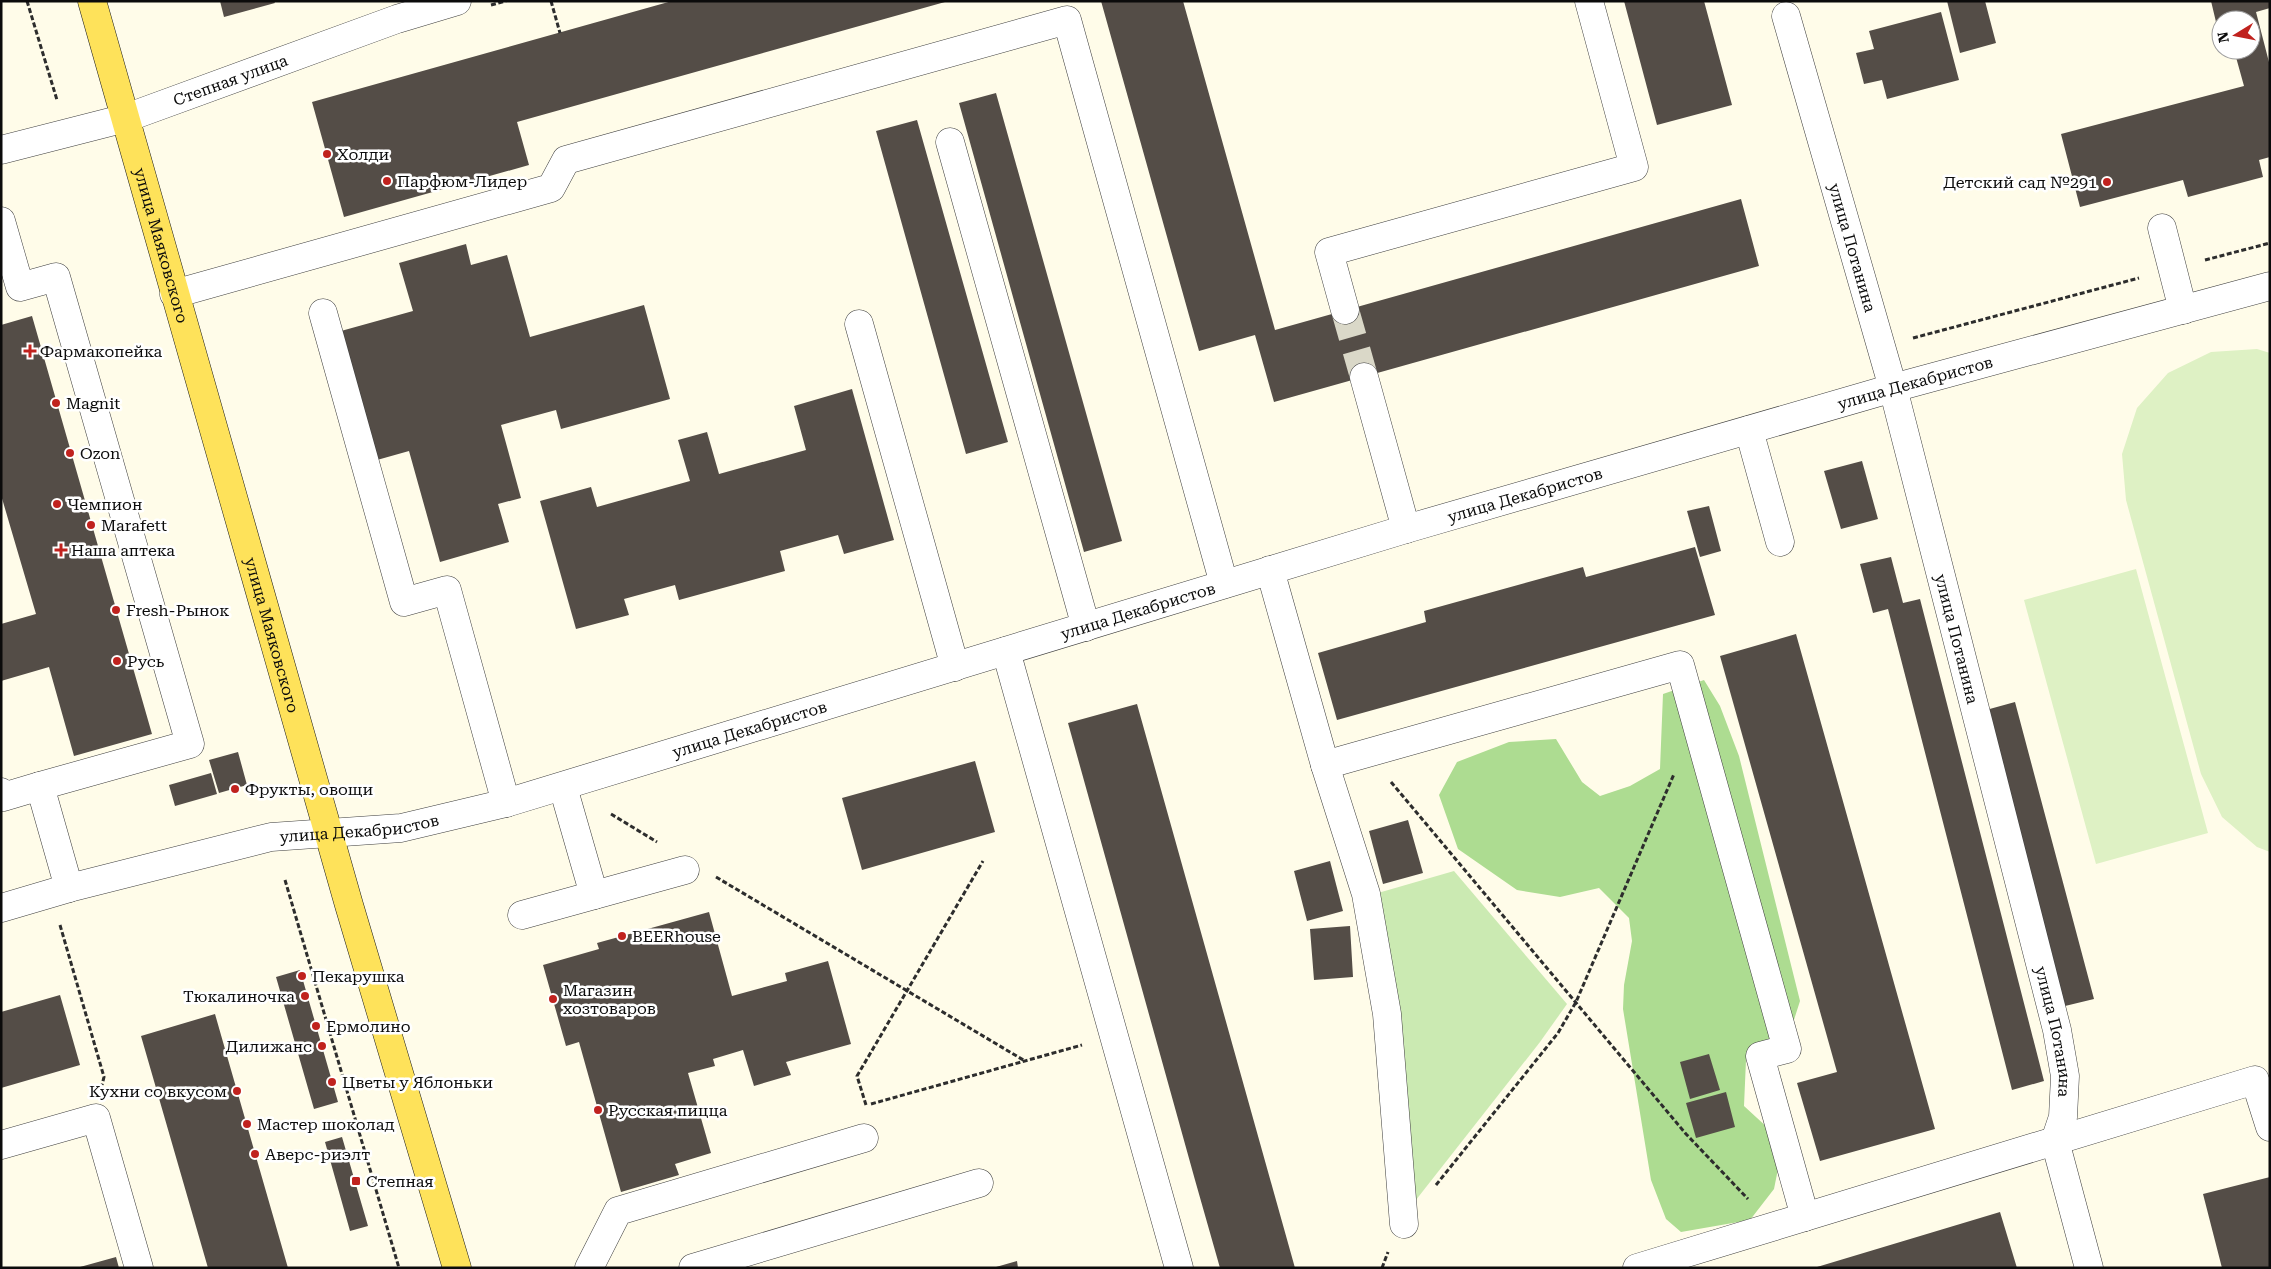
<svg xmlns="http://www.w3.org/2000/svg" width="2271" height="1269" font-family="'Roboto Serif',serif">
<style>
.green{fill:#cbeab2}
.forest{fill:#addc91}
.pitch{fill:#def1c4}
.building{fill:#544d47}
.lines{fill:none;stroke-linecap:round;stroke-linejoin:round}
.minor-tunnel{stroke:#dad8c8;stroke-width:28;stroke-dasharray:28 14;stroke-linecap:butt}
.minor-casing{stroke:#3e3e3e;stroke-width:29}
.major-casing{stroke:#1c1c1c;stroke-width:29}
.path{stroke:#2d2d2d;stroke-width:3;stroke-dasharray:5 2.5;stroke-linecap:butt}
.minor{stroke:#fff;stroke-width:28}
.major{stroke:#fee25a;stroke-width:28}
.poi-dot{fill:#c0221e;stroke:#fff;stroke-width:2}
.labels{text-anchor:middle;dominant-baseline:central;stroke-width:5;stroke-linejoin:round;paint-order:stroke}
.street-label{font-size:16px;fill:#0b0b0b;stroke:#fff}
.poi-label{font-size:16px;fill:#0b0b0b;stroke:#fff;text-anchor:start}
</style>
<rect width="100%" height="100%" fill="#fffce9"/>
<path class="green" d="M1454,871L1567,1004L1540,1042L1412,1205L1371,895Z"/>
<path class="forest" d="M1704,680L1720,706L1739,756L1800,1001L1792,1026L1746,1060L1744,1106L1769,1129L1779,1164L1774,1189L1750,1220L1681,1232L1666,1219L1651,1180L1623,1009L1624,985L1632,941L1629,918L1599,888L1560,897L1517,890L1458,849L1439,795L1457,762L1509,742L1556,739L1582,782L1600,796L1630,786L1660,769L1663,694Z"/>
<path class="pitch" d="M2257,349L2270,353V852L2257,847L2222,817L2201,774L2126,500L2122,454L2137,408L2168,373L2211,352Z
M2136,569L2208,833L2096,864L2024,600Z"/>
<path class="building" d="M220,1H274L275,3L224,17Z
M672,1L945,2L517,122L529,165L344,217L312,102Z
M1101,1H1183L1275,330L1741,199L1759,266L1274,402L1255,335L1199,351Z
M1624,1H1704L1732,105L1657,125Z
M1947,1H1985L1996,43L1960,53Z
M2211,1H2270V8L2256,12L2270,66V157L2259,160L2263,177L2188,197L2183,180L2080,207L2061,134L2244,86L2234,50H2251V20H2221L2216,22Z
M1941,12L1959,80L1887,99L1882,80L1864,84L1856,53L1874,49L1869,31Z
M996,93L1122,541L1084,552L959,103Z
M917,120L1008,442L966,454L876,131Z
M466,244L471,265L507,255L530,337L644,305L670,399L561,429L556,410L501,425L521,498L498,504L509,542L440,562L409,451L377,460L341,331L413,311L399,263Z
M32,316L152,734L74,756L49,667L1,681V624L36,614L1,495V325Z
M852,389L894,540L844,554L838,535L780,551L785,571L679,600L675,585L624,599L629,615L576,629L540,501L591,487L597,507L690,481L678,440L707,432L719,474L806,450L794,406Z
M1862,461L1878,519L1841,529L1824,471Z
M1709,506L1721,551L1700,557L1687,511Z
M1695,547L1715,615L1337,720L1318,653L1426,622L1424,611L1583,567L1586,577Z
M1891,557L1903,603L1920,599L2044,1081L2012,1090L1888,609L1873,613L1860,564Z
M1796,634L1935,1129L1820,1161L1797,1083L1837,1072L1720,656Z
M2015,702L2094,999L2065,1006L1986,710Z
M1137,704L1295,1268H1220L1195,1180L1068,723Z
M238,752L247,785L219,793L209,760Z
M975,761L995,832L862,870L842,798Z
M211,773L217,794L175,806L169,785Z
M1408,820L1423,873L1383,884L1369,831Z
M1330,861L1343,911L1307,921L1294,871Z
M709,912L732,996L787,981L785,973L828,961L851,1044L786,1062L791,1075L754,1086L743,1050L713,1059L715,1066L688,1073L711,1153L675,1164L679,1175L621,1192L579,1042L566,1046L543,965L599,949L597,943Z
M1350,926L1353,977L1314,980L1310,929Z
M300,970L338,1102L314,1109L276,977Z
M60,995L80,1065L1,1088V1012Z
M215,1014L223,1042L288,1268H208L141,1036Z
M1709,1054L1720,1090L1690,1099L1680,1062Z
M1726,1092L1735,1127L1696,1138L1686,1103Z
M342,1137L368,1226L350,1231L325,1142Z
M2270,1177V1267L2222,1268L2203,1194Z
M2000,1212L2017,1268H1817V1267Z
M116,1257L119,1268H80V1267Z
M1017,1261L1018,1268H996V1267Z"/>
<g class="lines">
<path class="minor-tunnel" d="M1345,310L1364,377"/>
<g class="minor-casing">
<g id="minor">
<path id="s1" d="M1786,16L1893,388L2057,1030L2065,1076L2063,1117L2055,1141L2089,1268"/>
<path d="M950,142L1086,627"/>
<path id="s2" d="M1,150L126,118L397,19L457,1"/>
<path d="M1,221L20,287L56,277L190,744L40,786"/>
<path d="M2162,228L2183,310"/>
<path d="M174,294L551,188L566,160L1067,20L1224,584"/>
<path d="M1345,310L1329,252L1634,167L1589,1"/>
<path d="M323,313L404,602L447,590L506,803"/>
<path d="M859,324L955,667"/>
<path d="M1364,377L1406,529"/>
<path d="M1749,430L1780,542"/>
<path d="M1270,570L1325,765L1680,665L1787,1049L1760,1056L1805,1217"/>
<path d="M1006,651L1179,1268"/>
<path d="M1325,765L1366,894L1387,1014L1404,1224"/>
<path d="M563,787L594,895"/>
<path d="M1,792L3,797L40,786L69,888"/>
<path id="s3" d="M1,908L69,888L271,837L401,828L506,803L1406,529L1893,388L2270,286"/>
<path d="M522,915L685,870"/>
<path d="M1,1145L96,1118L139,1268"/>
<path d="M589,1268L618,1211L864,1138"/>
<path d="M693,1268L979,1183"/>
<path d="M1637,1268L2255,1080L2270,1127"/>
</g>
</g>
<g class="major-casing">
<g id="major">
<path id="s4" d="M92,1L349,905L457,1268"/>
</g>
</g>
<path class="path" d="M27,1L57,100
M551,1L560,33
M491,5L506,1
M2205,260L2270,243
M1913,338L2139,278
M1391,782L1686,1134L1748,1199
M611,814L657,842
M716,877L1025,1061
M285,880L399,1268
M60,925L104,1077L102,1085
M871,1104L1082,1045
M866,1105L857,1076L983,861
M1436,1185L1558,1033L1576,1002L1674,774
M1382,1268L1388,1252"/>
<use href="#minor" class="minor"/>
<use href="#major" class="major"/>
</g>
<g class="poi-dot">
<circle cx="327" cy="154" r="5"/>
<circle cx="387" cy="181" r="5"/>
<circle cx="2107" cy="182" r="5"/>
<path d="M27.5 343.5h5v5h5v5h-5v5h-5v-5h-5v-5h5z"/>
<circle cx="56" cy="403" r="5"/>
<circle cx="70" cy="453" r="5"/>
<circle cx="57" cy="504" r="5"/>
<circle cx="91" cy="525" r="5"/>
<path d="M58.5 542.5h5v5h5v5h-5v5h-5v-5h-5v-5h5z"/>
<circle cx="116" cy="610" r="5"/>
<circle cx="117" cy="661" r="5"/>
<circle cx="235" cy="789" r="5"/>
<circle cx="622" cy="936" r="5"/>
<circle cx="302" cy="976" r="5"/>
<circle cx="305" cy="996" r="5"/>
<circle cx="553" cy="999" r="5"/>
<circle cx="316" cy="1026" r="5"/>
<circle cx="322" cy="1046" r="5"/>
<circle cx="332" cy="1082" r="5"/>
<circle cx="237" cy="1091" r="5"/>
<circle cx="598" cy="1110" r="5"/>
<circle cx="247" cy="1124" r="5"/>
<circle cx="255" cy="1154" r="5"/>
<rect x="351" y="1176" width="10" height="10" rx="2.5"/>
</g>
<g class="labels">
<g class="street-label">
<text stroke="none"><textPath href="#s2" startOffset="240">Степная улица</textPath></text>
<text stroke="none"><textPath href="#s4" startOffset="254">улица Маяковского</textPath></text>
<text stroke="none"><textPath href="#s1" startOffset="241">улица Потанина</textPath></text>
<text stroke="none"><textPath href="#s3" startOffset="1988">улица Декабристов</textPath></text>
<text stroke="none"><textPath href="#s3" startOffset="1582">улица Декабристов</textPath></text>
<text stroke="none"><textPath href="#s3" startOffset="1178">улица Декабристов</textPath></text>
<text stroke="none"><textPath href="#s4" startOffset="659">улица Маяковского</textPath></text>
<text stroke="none"><textPath href="#s1" startOffset="646">улица Потанина</textPath></text>
<text stroke="none"><textPath href="#s3" startOffset="772">улица Декабристов</textPath></text>
<text stroke="none"><textPath href="#s3" startOffset="368">улица Декабристов</textPath></text>
<text stroke="none"><textPath href="#s1" startOffset="1051">улица Потанина</textPath></text>
</g>
<g class="poi-label">
<text x="337" y="154">Холди</text>
<text x="397" y="181">Парфюм-Лидер</text>
<text x="2097" y="182" text-anchor="end">Детский сад №291</text>
<text x="40" y="351">Фармакопейка</text>
<text x="66" y="403">Magnit</text>
<text x="80" y="453">Ozon</text>
<text x="67" y="504">Чемпион</text>
<text x="101" y="525">Marafett</text>
<text x="71" y="550">Наша аптека</text>
<text x="126" y="610">Fresh-Рынок</text>
<text x="127" y="661">Русь</text>
<text x="245" y="789">Фрукты, овощи</text>
<text x="632" y="936">BEERhouse</text>
<text x="312" y="976">Пекарушка</text>
<text x="563" y="990">Магазин<tspan x="563" dy="18">хозтоваров</tspan></text>
<text x="295" y="996" text-anchor="end">Тюкалиночка</text>
<text x="326" y="1026">Ермолино</text>
<text x="312" y="1046" text-anchor="end">Дилижанс</text>
<text x="342" y="1082">Цветы у Яблоньки</text>
<text x="227" y="1091" text-anchor="end">Кухни со вкусом</text>
<text x="608" y="1110">Русская пицца</text>
<text x="257" y="1124">Мастер шоколад</text>
<text x="265" y="1154">Аверс-риэлт</text>
<text x="366" y="1181">Степная</text>
</g>
</g>
<rect width="2271" height="1269" fill="none" stroke="#0b0b0b" stroke-width="5"/>
<g transform="translate(2236 35) rotate(260)"><circle r="24" fill="#ffffff" stroke="#9d9d9d"/>
<path d="M0-4L9 19L0 12L-9 19Z" fill="#c0221e"/>
<text y="-8" font-size="14" font-weight="bold" text-anchor="middle" fill="#0b0b0b">N</text>
</g>
</svg>
